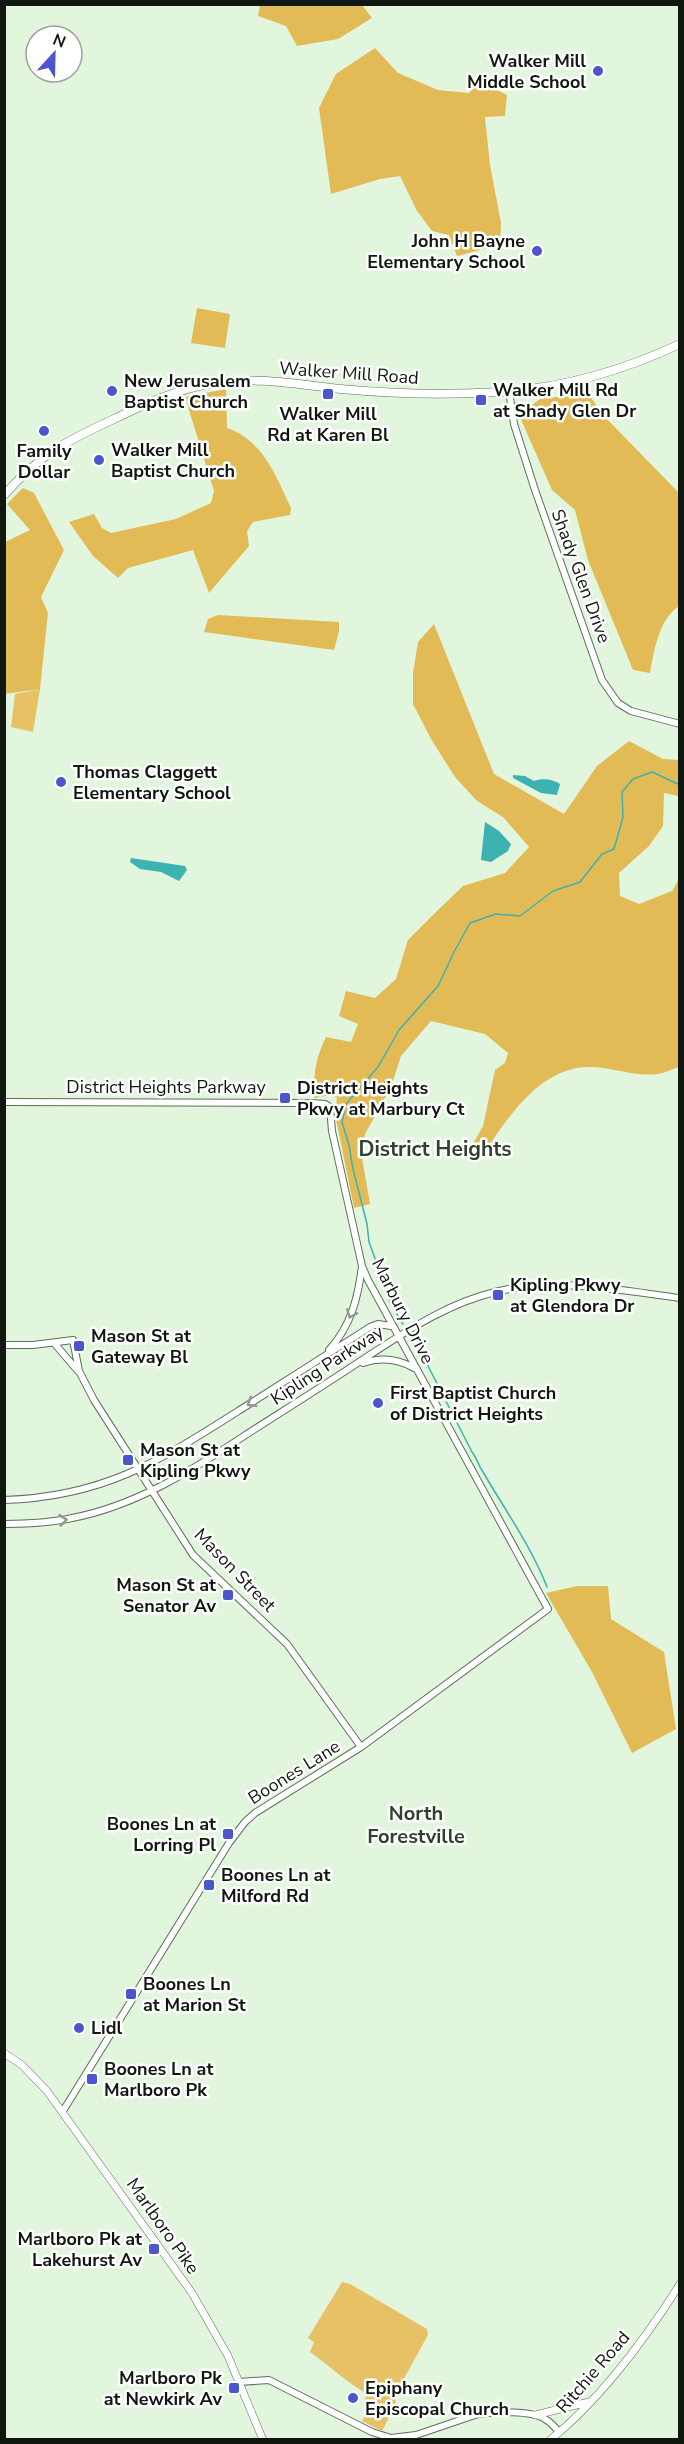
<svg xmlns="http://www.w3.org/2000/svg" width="684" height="2444" font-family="'Nunito Sans',sans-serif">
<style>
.green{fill:#e7c165}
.forest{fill:#e3bb56}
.water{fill:#3cb2b1}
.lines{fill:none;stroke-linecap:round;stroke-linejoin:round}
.stream{stroke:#3cb2b1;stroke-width:1.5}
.tertiary-casing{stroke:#5d6f5a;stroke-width:8}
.secondary-casing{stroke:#5d6f5a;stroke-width:8}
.primary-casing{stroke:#5d6f5a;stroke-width:9}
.tertiary{stroke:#fff;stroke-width:6}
.secondary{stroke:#fff;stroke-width:7}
.primary{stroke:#fff;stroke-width:8}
.oneway{stroke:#939793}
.poi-dot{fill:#4c56cc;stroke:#fff;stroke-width:2}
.labels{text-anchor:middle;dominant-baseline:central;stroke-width:5;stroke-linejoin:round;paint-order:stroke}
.poi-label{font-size:18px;font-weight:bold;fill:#10170f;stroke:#fff;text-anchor:start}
.street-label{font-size:18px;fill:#10170f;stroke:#fff}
.neighbourhood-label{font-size:20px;font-weight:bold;fill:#30412d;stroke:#fff}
.quarter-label{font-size:21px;font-weight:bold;fill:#30412d;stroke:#fff}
</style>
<rect width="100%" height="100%" fill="#e1f6dd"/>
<path class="green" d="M40,689L33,732L11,727L15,694Z
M342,2282L350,2284L427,2329L428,2335L397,2391L395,2406L382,2431L362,2421L370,2406L364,2402L367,2394C346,2382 330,2366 310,2352L314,2342L308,2338Z"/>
<path class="forest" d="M362,5L372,18L338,39L297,46L286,26L258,16L260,5Z
M375,48L398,73L438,90L469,93L477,80L507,95L505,116L485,117L490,165L501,223L500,245L457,256L449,235L432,231L417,211L400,176L380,179L331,194L319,108L336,74Z
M197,308L230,314L225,348L191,343Z
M226,389L227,428C263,440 276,476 291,508L290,515L253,522L247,531L249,546L209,593L193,550L128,568L118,578L93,556L69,522L94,514L102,528L111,533L176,519L211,503L214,491L185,397Z
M588,393L603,415L679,493V606C659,619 654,651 650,673L633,670L588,560L575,510L552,490L519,415L540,399Z
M23,488L34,493L64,550L41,597L48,613L40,689L5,694V542L30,530L7,504Z
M218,615L339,622V631L334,650L204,632L208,619Z
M434,624L494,774L564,814L597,766L629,741L663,759L679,760V796L664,793L663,826L649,846L619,873L620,896L639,904L672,891L679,879V1067C673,1069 665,1073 657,1074C636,1077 614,1068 593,1067C540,1064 505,1121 480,1160L470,1149L483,1126L495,1070L505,1063L508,1053L485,1034L431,1021L401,1056L391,1087L365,1134L362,1158L370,1204L354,1208L335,1114L337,1098L332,1095L314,1098C314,1072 315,1060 326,1037L351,1042L358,1024L339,1016L346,991L375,998L396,979L408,940L437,911L463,886L505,873L529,847L504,818L476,800L455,777L431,739L413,704V673L418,642Z
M577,1586H608L611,1619L664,1652L676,1729L632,1753L592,1672L546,1593Z"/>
<path class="water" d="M513,775L525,776L534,781C542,778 553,779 560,784L557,795L541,793L513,778Z
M485,822L499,831L511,844L508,851L491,862L481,860Z
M131,858L185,866L187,870L179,881L161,872L140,869L130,862Z"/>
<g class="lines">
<path class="stream" d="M403,1324L390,1303L384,1273L377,1264L369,1242L367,1224L353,1169L349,1145L342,1122L346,1104L378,1067L399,1030L438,986L455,950L470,923L496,914L520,916L553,891L580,882L602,854L614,849L623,817L622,792L633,779L652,772L680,785
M410,1337L419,1352L420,1360L427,1364L472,1452C477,1458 478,1465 483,1472C505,1510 531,1546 547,1587"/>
<g class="tertiary-casing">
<path id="tertiary" d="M509,391L514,424L535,490L602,680L618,703L631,711L680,724
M4,1102L311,1103L325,1104L330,1107L332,1131L362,1266L368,1280L548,1609L361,1747L255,1813L245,1822L229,1843L63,2111
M54,1343L78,1371
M4,1345H33L73,1340L79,1371L94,1400L193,1555L287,1644L361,1747
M329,1350C351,1326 358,1298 362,1266
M363,1363C381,1357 398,1359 414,1368
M4,1500C105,1497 161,1460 243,1408C285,1381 328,1354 370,1327L378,1324L391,1326
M4,1524C27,1524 50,1523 72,1518C135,1506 191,1471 244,1436C283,1411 323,1386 362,1360C404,1333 445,1304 495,1292C556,1277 618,1290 680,1298
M239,2382L269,2380L372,2432L391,2438L416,2435L478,2414C495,2412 531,2410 545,2419C550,2422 555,2427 559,2432"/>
</g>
<g class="secondary-casing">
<path id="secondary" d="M4,2053L22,2065L47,2091L192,2293L228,2356L263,2440
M535,2415L589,2402
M550,2440C602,2398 644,2341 680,2284"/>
</g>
<g class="primary-casing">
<path id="primary" d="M4,495C40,455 64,442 112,420C145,404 177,389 214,383C255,376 300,385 341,389C394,394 447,395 500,392C563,388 622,371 680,344"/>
</g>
<use href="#tertiary" class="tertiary"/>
<use href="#secondary" class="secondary"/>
<use href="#primary" class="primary"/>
</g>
<defs><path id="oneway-chevron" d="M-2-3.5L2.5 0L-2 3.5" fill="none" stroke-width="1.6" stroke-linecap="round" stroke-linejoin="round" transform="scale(1.5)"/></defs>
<g class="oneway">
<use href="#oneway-chevron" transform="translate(351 1314) rotate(112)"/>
<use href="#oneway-chevron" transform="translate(251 1403) rotate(148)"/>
<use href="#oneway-chevron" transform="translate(63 1520) rotate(-7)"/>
</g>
<g class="poi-dot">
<circle cx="598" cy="71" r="6"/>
<circle cx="537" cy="251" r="6"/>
<circle cx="112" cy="391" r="6"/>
<rect x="322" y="388" width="12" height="12" rx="3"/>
<rect x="475" y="394" width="12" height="12" rx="3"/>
<circle cx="44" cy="431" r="6"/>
<circle cx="99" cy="460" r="6"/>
<circle cx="61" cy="782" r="6"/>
<rect x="279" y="1092" width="12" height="12" rx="3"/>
<rect x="492" y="1289" width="12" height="12" rx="3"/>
<rect x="73" y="1340" width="12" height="12" rx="3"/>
<circle cx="378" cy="1403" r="6"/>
<rect x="122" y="1454" width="12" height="12" rx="3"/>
<rect x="222" y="1589" width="12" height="12" rx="3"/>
<rect x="222" y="1828" width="12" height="12" rx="3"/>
<rect x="203" y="1879" width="12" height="12" rx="3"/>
<rect x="125" y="1988" width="12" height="12" rx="3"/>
<circle cx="79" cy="2028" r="6"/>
<rect x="86" y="2073" width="12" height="12" rx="3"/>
<rect x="148" y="2243" width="12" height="12" rx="3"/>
<rect x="228" y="2382" width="12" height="12" rx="3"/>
<circle cx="353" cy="2398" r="6"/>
</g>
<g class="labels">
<g class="poi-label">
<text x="586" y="61" text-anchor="end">Walker Mill<tspan x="586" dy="21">Middle School</tspan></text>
<text x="525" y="241" text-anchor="end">John H Bayne<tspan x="525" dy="21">Elementary School</tspan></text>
<text x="124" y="381">New Jerusalem<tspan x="124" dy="21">Baptist Church</tspan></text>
<text x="493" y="390">Walker Mill Rd<tspan x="493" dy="21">at Shady Glen Dr</tspan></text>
<text x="328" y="414" text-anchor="middle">Walker Mill<tspan x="328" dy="21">Rd at Karen Bl</tspan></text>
<text x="111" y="450">Walker Mill<tspan x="111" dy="21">Baptist Church</tspan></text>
<text x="44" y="451" text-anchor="middle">Family<tspan x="44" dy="21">Dollar</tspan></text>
<text x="73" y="772">Thomas Claggett<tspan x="73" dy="21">Elementary School</tspan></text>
<text x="297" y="1088">District Heights<tspan x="297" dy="21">Pkwy at Marbury Ct</tspan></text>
<text x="510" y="1285">Kipling Pkwy<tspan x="510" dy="21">at Glendora Dr</tspan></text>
<text x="91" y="1336">Mason St at<tspan x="91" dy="21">Gateway Bl</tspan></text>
<text x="390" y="1393">First Baptist Church<tspan x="390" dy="21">of District Heights</tspan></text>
<text x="140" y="1450">Mason St at<tspan x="140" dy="21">Kipling Pkwy</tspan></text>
<text x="216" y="1585" text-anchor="end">Mason St at<tspan x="216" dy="21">Senator Av</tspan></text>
<text x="216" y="1824" text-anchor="end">Boones Ln at<tspan x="216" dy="21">Lorring Pl</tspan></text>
<text x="221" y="1875">Boones Ln at<tspan x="221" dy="21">Milford Rd</tspan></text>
<text x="143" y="1984">Boones Ln<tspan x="143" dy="21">at Marion St</tspan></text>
<text x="91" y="2028">Lidl</text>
<text x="104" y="2069">Boones Ln at<tspan x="104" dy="21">Marlboro Pk</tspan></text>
<text x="142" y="2239" text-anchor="end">Marlboro Pk at<tspan x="142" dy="21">Lakehurst Av</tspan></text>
<text x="222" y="2378" text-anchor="end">Marlboro Pk<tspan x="222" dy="21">at Newkirk Av</tspan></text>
<text x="365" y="2388">Epiphany<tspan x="365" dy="21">Episcopal Church</tspan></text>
</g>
<g class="street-label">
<text transform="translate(349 373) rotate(4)">Walker Mill Road</text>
<text transform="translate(581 576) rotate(70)">Shady Glen Drive</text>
<text x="166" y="1087">District Heights Parkway</text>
<text transform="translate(403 1311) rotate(63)">Marbury Drive</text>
<text transform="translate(327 1365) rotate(-33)">Kipling Parkway</text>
<text transform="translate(235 1570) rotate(46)">Mason Street</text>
<text transform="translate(294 1772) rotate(-32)">Boones Lane</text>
<text transform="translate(163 2226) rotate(55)">Marlboro Pike</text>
<text transform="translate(593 2372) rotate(-49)">Ritchie Road</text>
</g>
<g class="neighbourhood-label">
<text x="416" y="1813">North<tspan x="416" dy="23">Forestville</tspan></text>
</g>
<g class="quarter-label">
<text x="435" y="1149">District Heights</text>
</g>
</g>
<rect width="684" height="2444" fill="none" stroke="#10170f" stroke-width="12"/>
<g transform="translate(54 54) rotate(22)"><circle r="28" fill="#ffffff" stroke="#9fa29f" stroke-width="1.5"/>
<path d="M0-4.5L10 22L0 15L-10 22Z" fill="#4c56cc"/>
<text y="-9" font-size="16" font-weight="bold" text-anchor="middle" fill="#10170f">N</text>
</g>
</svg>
